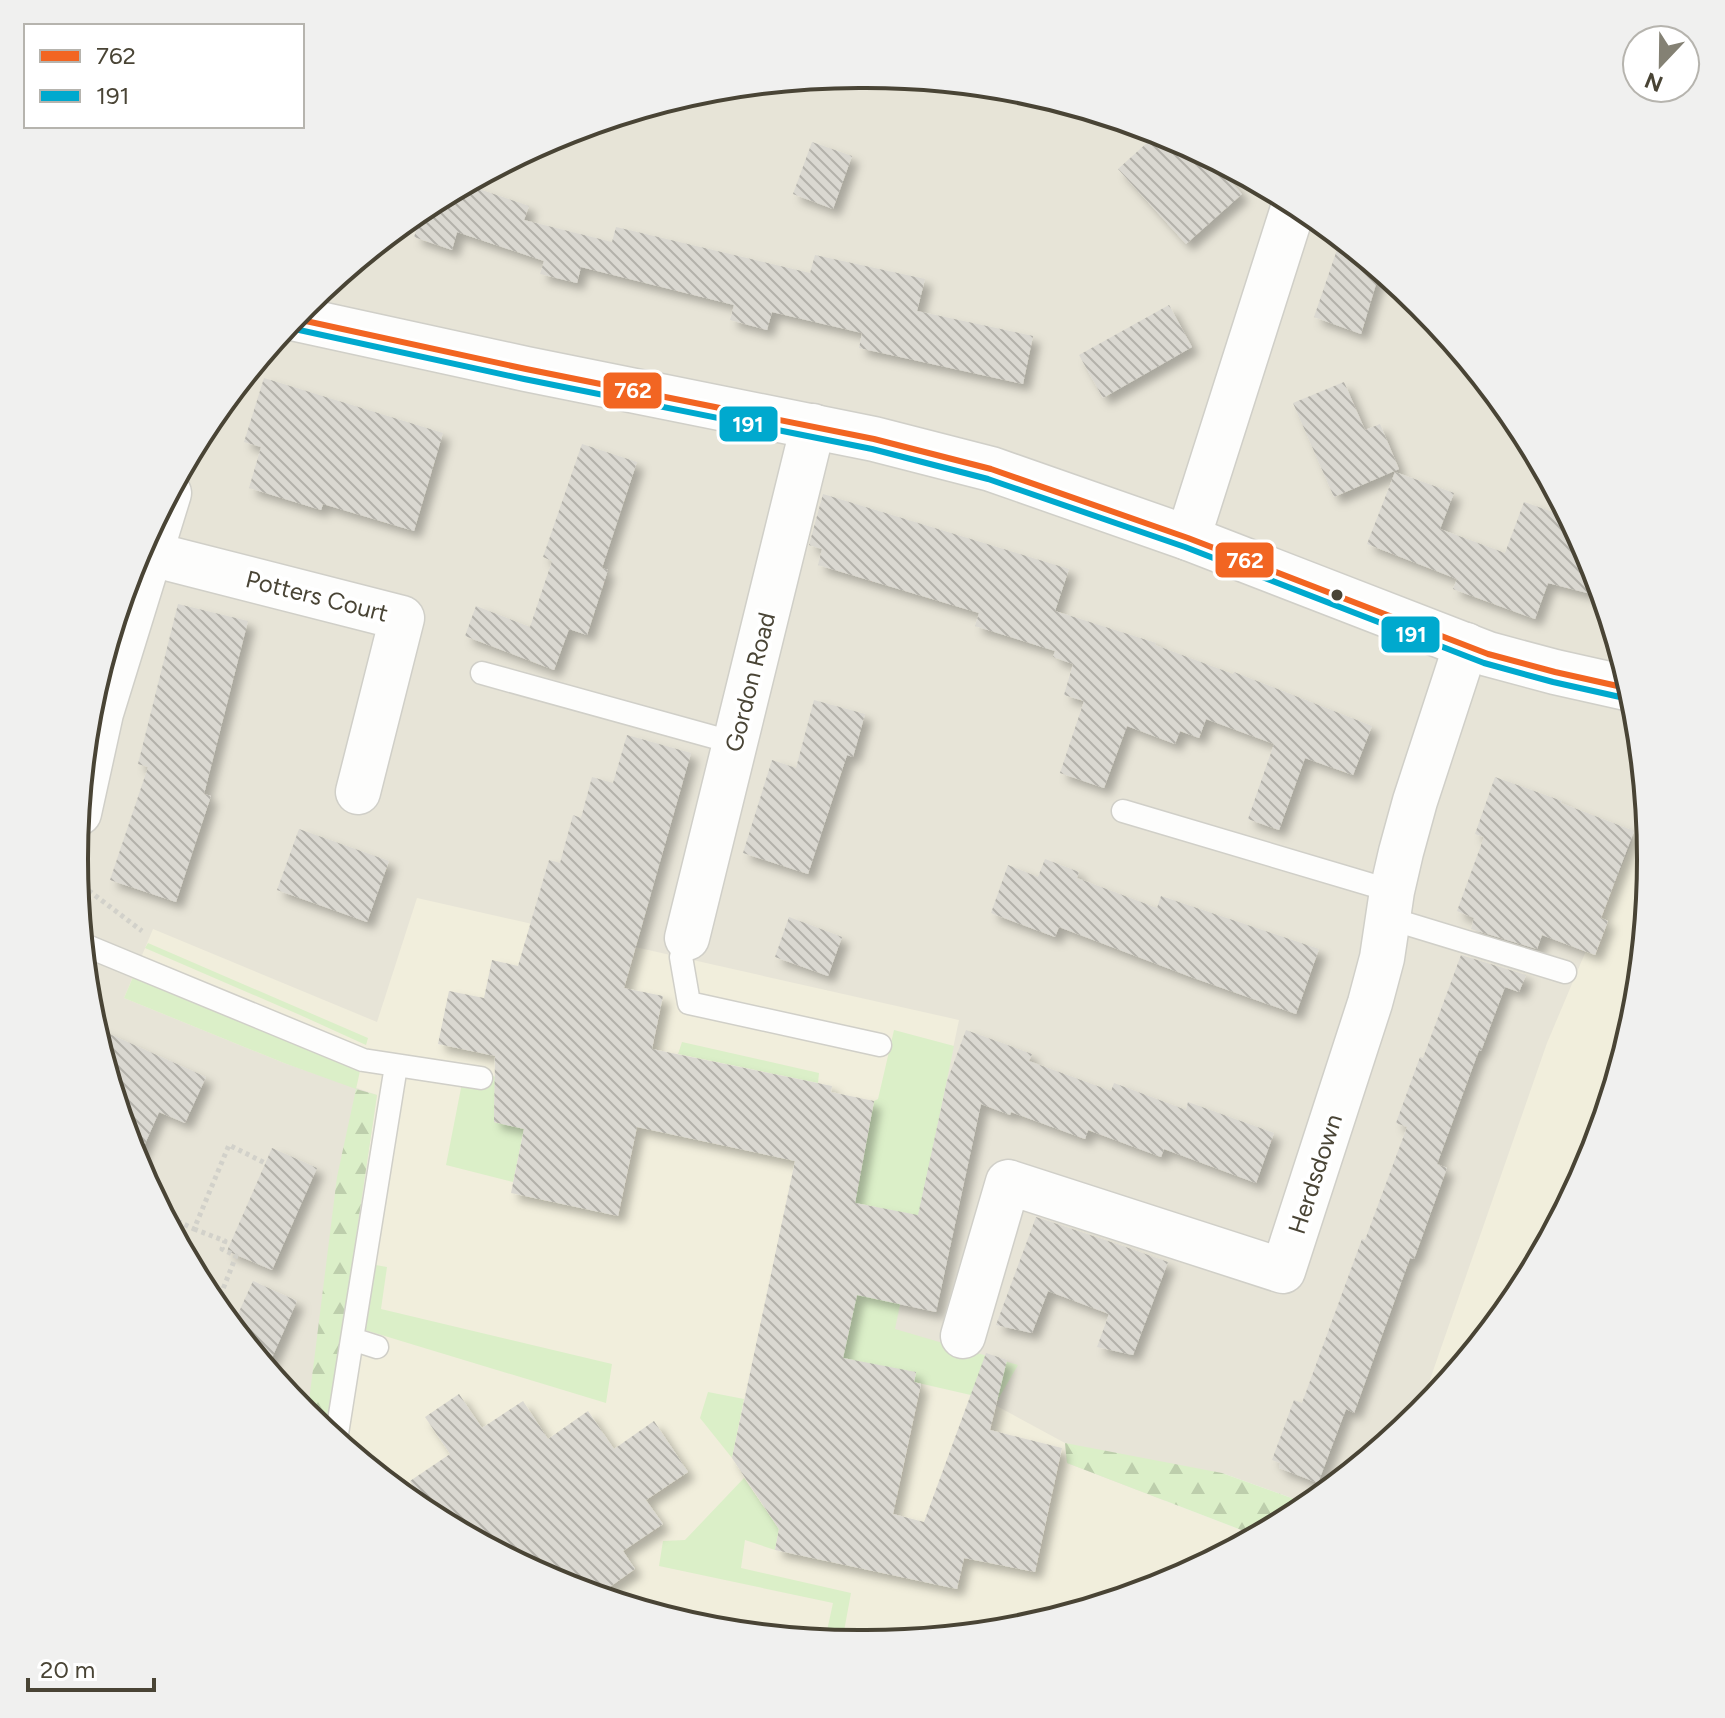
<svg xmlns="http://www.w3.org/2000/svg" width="1725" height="1718" font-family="Figtree,sans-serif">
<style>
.residential{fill:#e7e4d7}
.education{fill:#f1eedc}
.green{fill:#dbefc8}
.forest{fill:url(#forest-firs)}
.building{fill:url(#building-back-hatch);filter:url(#shadow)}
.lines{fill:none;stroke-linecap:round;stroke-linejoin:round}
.service-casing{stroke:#d0cfc8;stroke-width:25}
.minor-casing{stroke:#d0cfc8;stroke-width:47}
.tertiary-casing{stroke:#d0cfc8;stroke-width:47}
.path{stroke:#d2d1ca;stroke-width:5;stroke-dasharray:4 4;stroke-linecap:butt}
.service{stroke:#fdfdfc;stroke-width:22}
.minor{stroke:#fdfdfc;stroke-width:44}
.tertiary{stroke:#fdfdfc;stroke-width:44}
.bus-1-casing{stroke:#fff;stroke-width:12}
.bus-2-casing{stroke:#fff;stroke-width:12}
.bus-1{stroke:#f26522;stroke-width:6}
.bus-2{stroke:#00a9ce;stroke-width:6}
.bus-dot{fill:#494435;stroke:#fff;stroke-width:3}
.labels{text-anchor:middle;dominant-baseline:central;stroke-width:8;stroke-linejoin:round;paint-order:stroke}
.street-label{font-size:24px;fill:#494435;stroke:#fff}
.rim{fill:none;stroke:#494435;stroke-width:4}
.line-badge{stroke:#fff;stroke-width:3}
.badge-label{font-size:22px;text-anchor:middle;font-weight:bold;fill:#fff}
</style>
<defs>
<pattern id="forest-firs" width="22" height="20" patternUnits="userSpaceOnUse" patternTransform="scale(2)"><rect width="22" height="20" fill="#dbefc8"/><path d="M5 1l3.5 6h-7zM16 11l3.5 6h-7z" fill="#bdceac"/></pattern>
<pattern id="building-back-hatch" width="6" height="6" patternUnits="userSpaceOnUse" patternTransform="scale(2)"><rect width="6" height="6" fill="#dad8d1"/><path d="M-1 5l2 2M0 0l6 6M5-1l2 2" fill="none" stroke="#b3b1aa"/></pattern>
<filter id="shadow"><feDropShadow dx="7" dy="7" stdDeviation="4" flood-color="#0004"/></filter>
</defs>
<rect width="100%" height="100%" fill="#f2f1ea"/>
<path class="residential" d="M859,74L1019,89L1166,134L1302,206L1421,304L1518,423L1591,558L1636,705L1646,810L1421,1414L1311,1505L1222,1473L866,1644L706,1629L559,1584L423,1512L304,1414L207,1295L134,1160L89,1013L74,859L89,706L134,559L206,423L304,304L423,207L558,134L705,89Z"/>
<path class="education" d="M1646,809L1651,859L1636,1012L1591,1159L1519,1295L1417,1417L1547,1043Z
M417,898L959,1020L890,1348L1065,1443L1067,1463L1257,1536L1167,1584L1020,1629L866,1644L706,1629L559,1584L423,1512L327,1433L377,1095L284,1063L124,998L153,929L377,1022Z"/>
<path class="green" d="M148,943L368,1038L366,1045L300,1015L145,948Z
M136,970L360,1071L356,1089L284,1063L124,998Z
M894,1030L954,1046L895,1329L1018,1365L997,1401L914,1382L916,1372L838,1379L876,1207L855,1203L874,1101L878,1099Z
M682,1042L819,1073L818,1083L678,1054Z
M492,1075L495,1077L494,1122L524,1129L513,1182L446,1165L462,1083L490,1084Z
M370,1264L387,1267L381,1309L612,1364L606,1403L365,1330Z
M708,1392L744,1399L732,1458L700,1418Z
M744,1478L779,1529L775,1550L745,1540L741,1568L851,1593L842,1642L825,1640L833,1603L659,1566L663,1541L685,1540Z"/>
<path class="forest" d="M356,1089L377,1095L327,1433L307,1417L337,1177Z
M1065,1443L1222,1473L1311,1505L1302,1511L1257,1536L1067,1463Z"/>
<path class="building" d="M1159,132L1206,155L1242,194L1186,244L1118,169Z
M812,142L852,156L833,209L793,194Z
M464,184L529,206L524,220L612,242L616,227L810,273L815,255L925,279L917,311L1033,336L1023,384L859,348L862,333L772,312L767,330L730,320L734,305L581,267L577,283L540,274L544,261L457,232L452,250L414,237L425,205Z
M1341,238L1380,271L1361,334L1314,317Z
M1169,305L1192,347L1103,398L1079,355Z
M264,378L443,433L414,531L323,504L321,510L249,488L261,447L244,442Z
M1344,382L1365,430L1380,424L1399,469L1334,497L1293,403Z
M582,444L637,462L602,568L608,570L587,635L569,629L554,670L465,636L476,606L530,627L552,561L543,557Z
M1395,472L1454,493L1440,529L1505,553L1524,502L1570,518L1591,558L1603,597L1548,583L1535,619L1453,589L1457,579L1367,544Z
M823,494L1069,569L1055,611L1156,643L1155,645L1233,674L1234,672L1372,726L1353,775L1305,758L1279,830L1248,819L1274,744L1206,719L1199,738L1180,731L1175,744L1127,726L1104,788L1060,773L1084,701L1064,695L1073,664L1053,657L1055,651L975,626L979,613L818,565L822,549L809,545Z
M178,604L248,621L204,794L211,796L176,902L110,880L148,767L138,764Z
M814,700L865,714L853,757L847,755L808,874L743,853L772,760L796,768Z
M627,735L691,753L624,988L663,996L652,1049L832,1086L831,1092L874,1101L855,1203L918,1215L947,1081L966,1030L1032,1054L1029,1061L1111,1091L1114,1083L1186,1110L1188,1102L1274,1133L1256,1183L1164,1149L1161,1157L1088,1130L1085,1139L1011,1112L1010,1115L981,1104L936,1312L857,1295L843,1358L916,1372L914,1382L921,1384L893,1514L924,1522L986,1353L1007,1360L990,1430L1062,1448L1035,1572L964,1558L957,1589L775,1550L779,1529L732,1458L795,1161L637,1127L618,1216L511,1193L524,1129L494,1122L495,1056L438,1044L449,991L484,998L492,960L518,966L549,860L560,863L573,815L581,818L592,777L613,783Z
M1495,777L1562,801L1561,803L1634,831L1601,918L1608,921L1595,955L1542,935L1537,949L1471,929L1474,918L1457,911L1484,837L1475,834Z
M299,829L389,861L367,922L277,890Z
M1045,859L1079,872L1077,878L1157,908L1161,896L1319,949L1296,1014L1191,977L1059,927L1055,937L991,913L1008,865L1038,877Z
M789,917L842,937L828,976L775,957Z
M1461,955L1526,975L1519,992L1505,987L1481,1051L1479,1050L1437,1164L1447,1168L1414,1259L1410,1258L1354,1413L1346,1409L1318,1483L1279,1468L1280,1463L1272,1460L1294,1400L1302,1403L1362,1239L1365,1240L1407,1127L1396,1123L1420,1057L1423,1058Z
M94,1027L206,1077L185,1123L159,1112L136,1164Z
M272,1148L317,1168L272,1270L227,1251Z
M1036,1217L1120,1245L1168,1262L1133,1355L1097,1347L1109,1314L1048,1291L1032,1333L996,1325Z
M253,1281L297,1301L267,1369L232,1327Z
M459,1394L482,1428L523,1401L548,1439L588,1411L614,1449L654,1421L688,1472L646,1500L663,1524L623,1551L635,1569L597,1596L559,1584L436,1519L410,1481L450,1454L425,1417Z"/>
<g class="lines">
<g class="service-casing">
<path id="service" d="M482,673L735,743
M1123,811L1392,891
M1388,918L1565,972
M687,938L681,957L689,1003L880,1045
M82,944L363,1060L481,1078
M377,1347L352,1339L396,1066
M336,1440L352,1339"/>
</g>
<g class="minor-casing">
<path id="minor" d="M1188,538L1295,202
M151,554L402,618L358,792
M79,813L101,713L169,493
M687,938L813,426
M963,1336L1008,1182L1283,1271L1370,1003L1382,958L1392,891L1401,852L1415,801L1466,645"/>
</g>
<g class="tertiary-casing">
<path id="tertiary" d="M292,318L526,369L874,439L991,469L1188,538L1488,654L1555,672L1631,689"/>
</g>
<path class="path" d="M76,881L142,931
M163,1214L194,1229L229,1145L265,1163
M194,1229L225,1241L222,1249L236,1256L216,1307
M959,1626L963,1634"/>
<use href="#service" class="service"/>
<use href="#minor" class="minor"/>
<use href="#tertiary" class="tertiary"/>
<g class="bus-1-casing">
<path id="bus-1" d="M292,318L526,369L874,439L991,469L1188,538L1488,654L1555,672L1631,689"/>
</g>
<g class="bus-2-casing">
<path id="bus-2" d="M290,328L524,379L872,449L988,479L1185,547L1484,663L1553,682L1629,699"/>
</g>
<use href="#bus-1" class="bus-1"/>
<use href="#bus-2" class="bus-2"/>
</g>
<circle class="bus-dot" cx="1337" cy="595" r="7"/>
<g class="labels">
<g class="street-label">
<text transform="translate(317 596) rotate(14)">Potters Court</text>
<text transform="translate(750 682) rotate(-76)">Gordon Road</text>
<text transform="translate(1315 1174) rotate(-72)">Herdsdown</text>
</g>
</g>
<path d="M0 0H1725V1718H0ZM859 88H866A771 771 0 0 1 1637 859V859A771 771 0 0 1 866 1630H859A771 771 0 0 1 88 859V859A771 771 0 0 1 859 88Z" fill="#f0f0ef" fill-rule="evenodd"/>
<path class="rim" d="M859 88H866A771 771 0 0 1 1637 859V859A771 771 0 0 1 866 1630H859A771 771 0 0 1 88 859V859A771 771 0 0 1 859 88Z"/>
<g class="line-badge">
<rect x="602" y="371" width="61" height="39" rx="8" fill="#f26522"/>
<rect x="718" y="405" width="61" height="38" rx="8" fill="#00a9ce"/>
<rect x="1214" y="541" width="61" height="38" rx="8" fill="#f26522"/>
<rect x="1380" y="615" width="61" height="39" rx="8" fill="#00a9ce"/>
</g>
<g class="badge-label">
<text x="633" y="398">762</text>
<text x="748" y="432">191</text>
<text x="1245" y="568">762</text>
<text x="1411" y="642">191</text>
</g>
<rect x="24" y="24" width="280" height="104" fill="#ffffff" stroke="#b6b4ae" stroke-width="2"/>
<rect x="40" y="50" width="40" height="12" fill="#f26522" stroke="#b6b4ae" stroke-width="2"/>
<text x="96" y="64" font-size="24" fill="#494435">762</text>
<rect x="40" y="90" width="40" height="12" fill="#00a9ce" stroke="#b6b4ae" stroke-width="2"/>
<text x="96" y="104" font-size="24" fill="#494435">191</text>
<g transform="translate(1661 64) rotate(202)"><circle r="38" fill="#ffffff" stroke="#b6b4ae" stroke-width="2"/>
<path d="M0-6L14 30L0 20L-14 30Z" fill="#848174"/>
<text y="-12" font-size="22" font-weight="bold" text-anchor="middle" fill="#494435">N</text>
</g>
<path d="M28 1678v12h126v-12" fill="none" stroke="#494435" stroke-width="4"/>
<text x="40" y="1678" font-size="24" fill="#494435" stroke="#ffffff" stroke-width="6" paint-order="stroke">20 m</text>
</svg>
